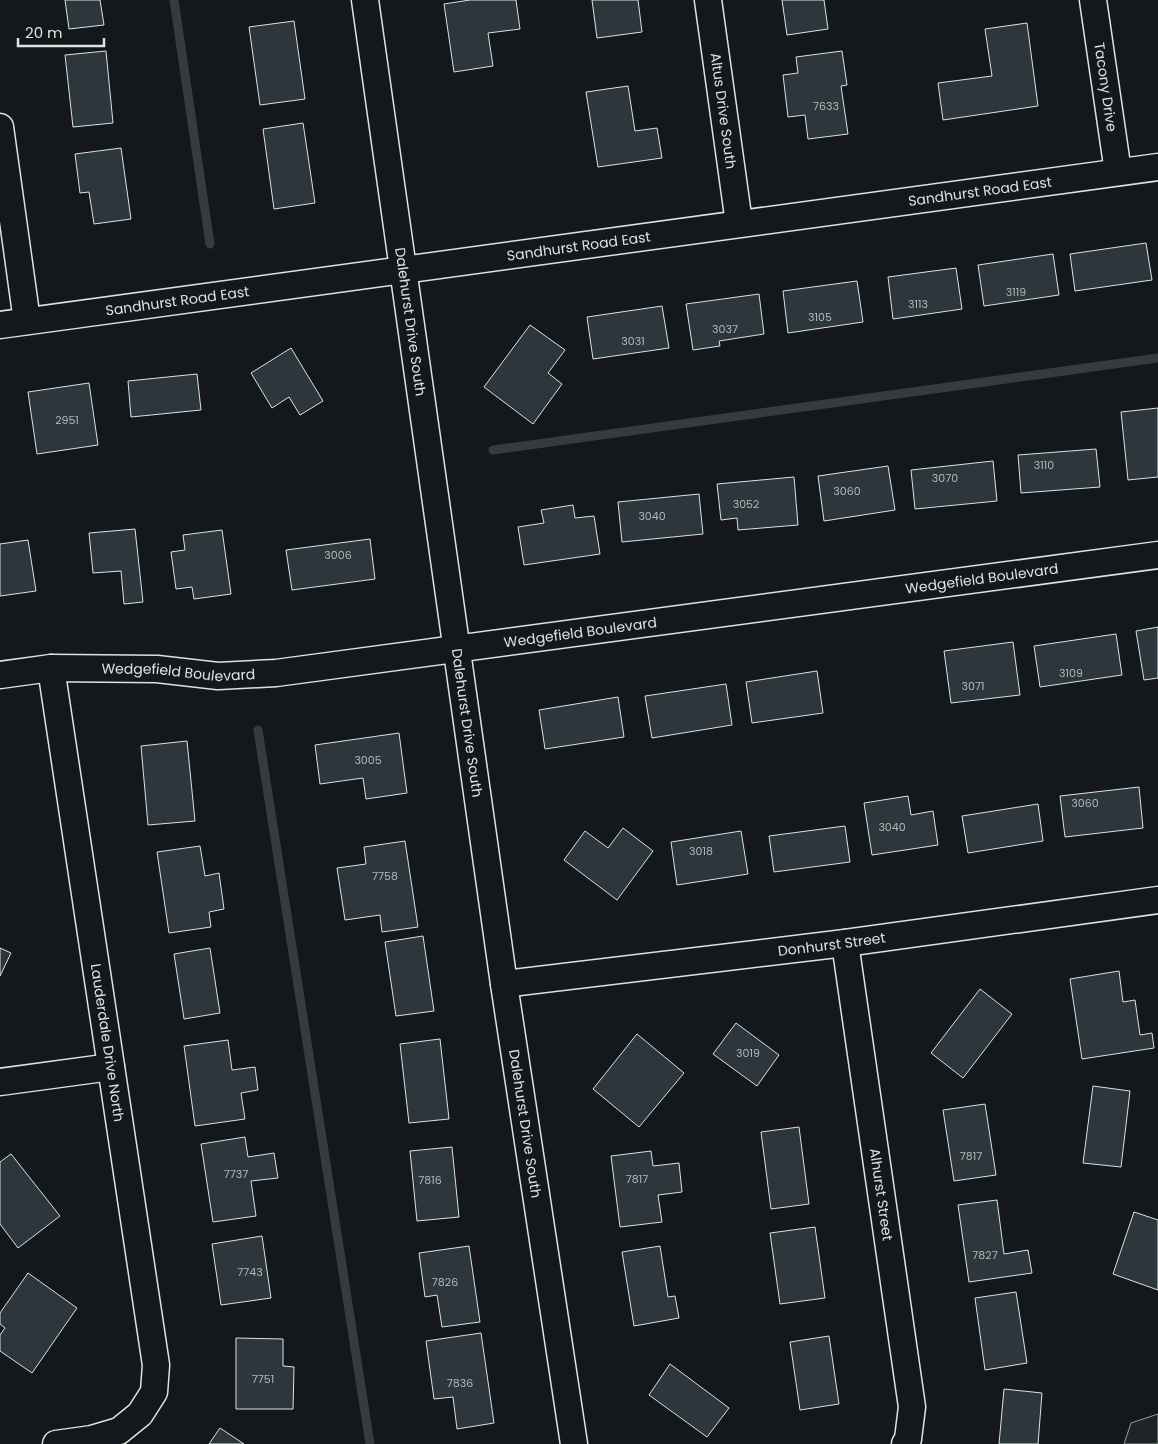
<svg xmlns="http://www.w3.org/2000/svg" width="1158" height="1444" font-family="Poppins,sans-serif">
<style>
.green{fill:#202428;stroke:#939e99}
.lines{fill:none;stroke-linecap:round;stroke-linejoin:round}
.stream{stroke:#363b3e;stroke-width:9}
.building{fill:#2c363c;stroke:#d8e6dc}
.minor-casing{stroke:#d8e6dc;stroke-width:29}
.minor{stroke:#14181c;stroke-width:26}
.labels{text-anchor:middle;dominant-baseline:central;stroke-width:4;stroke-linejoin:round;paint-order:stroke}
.number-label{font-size:11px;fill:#adbab4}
.street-label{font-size:14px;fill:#d8e6dc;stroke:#14181c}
</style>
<rect width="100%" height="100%" fill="#14181c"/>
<path class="green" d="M1158,1414V1444H1124L1131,1423Z"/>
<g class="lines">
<path class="stream" d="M174,0L210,244
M493,450L1158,358
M258,730L370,1444"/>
</g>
<path class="building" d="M65,0H100L104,25L69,29Z
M470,0H516L520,29L488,33L493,66L454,72L444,4Z
M592,0H638L642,32L597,38Z
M782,0H824L828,29L787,35Z
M294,21L305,99L260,105L249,27Z
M1027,23L1038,106L943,120L938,83L992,76L985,29Z
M106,51L113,123L73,127L65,55Z
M842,51L847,85L841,86L848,134L808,139L805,115L788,117L783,75L798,73L796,57Z
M628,86L635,131L657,128L662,158L598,167L586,92Z
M303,123L315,203L274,209L263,129Z
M121,148L131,219L94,224L89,192L80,193L75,154Z
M1146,243L1152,280L1075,291L1070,254Z
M1053,254L1059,295L984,306L978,265Z
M956,268L962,309L893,319L888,277Z
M857,281L863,322L788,333L783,291Z
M759,294L764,334L719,341L720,346L693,350L686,304Z
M662,306L669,348L593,359L587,317Z
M530,325L565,350L548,373L562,384L533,424L484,387Z
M291,348L323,401L300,415L289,397L272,408L251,373Z
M197,374L201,410L131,417L128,381Z
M89,383L98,445L37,454L28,392Z
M1158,408V477L1128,480L1121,412Z
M1096,449L1100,487L1021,493L1018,455Z
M993,461L997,501L915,509L911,470Z
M888,466L895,510L824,521L818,476Z
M794,477L798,525L738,530L737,518L721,520L717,484Z
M699,494L703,534L622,542L618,502Z
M573,505L575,518L594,516L600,554L524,565L518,527L544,523L541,510Z
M135,529L143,602L124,604L121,571L93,573L89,533Z
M222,530L231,594L194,599L192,587L176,589L171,552L185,550L183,535Z
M370,539L375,579L292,590L286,550Z
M28,540L36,591L0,596V544Z
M1158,627V678L1144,680L1136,631Z
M1116,634L1122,675L1040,687L1034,646Z
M1013,642L1020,695L951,703L944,651Z
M817,671L823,713L752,723L746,682Z
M726,684L732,725L652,738L645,696Z
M618,697L624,737L545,749L539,710Z
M399,733L407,793L366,799L363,778L320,784L315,745Z
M187,741L195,821L148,825L141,746Z
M1139,787L1143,828L1065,837L1060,796Z
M908,796L911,815L933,811L938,845L872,855L864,803Z
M1038,804L1043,841L968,853L962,816Z
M845,826L850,862L774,872L769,836Z
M623,828L653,851L617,900L564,860L585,831L608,848Z
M741,831L748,874L677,885L671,842Z
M405,841L418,927L382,932L380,915L345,920L337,868L366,864L364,847Z
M200,846L205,876L219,873L224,909L209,912L211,927L169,933L157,852Z
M423,936L434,1011L396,1016L385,942Z
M0,948L11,953L0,976Z
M210,948L220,1013L184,1019L174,954Z
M1119,971L1123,1002L1135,1000L1140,1035L1152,1033L1154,1048L1082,1059L1070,979Z
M980,989L1012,1014L963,1078L931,1053Z
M736,1023L779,1055L757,1086L713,1054Z
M637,1034L684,1073L639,1127L593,1089Z
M440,1039L449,1119L409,1123L400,1044Z
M228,1040L232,1070L255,1067L258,1090L241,1093L245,1119L195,1126L184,1046Z
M1093,1086L1130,1091L1121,1167L1083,1163Z
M985,1104L996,1175L954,1181L943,1110Z
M799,1127L809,1204L771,1209L761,1132Z
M245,1137L248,1157L274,1153L278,1178L251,1181L256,1216L213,1222L201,1144Z
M452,1147L459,1217L417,1221L410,1151Z
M651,1151L653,1166L679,1163L682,1192L658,1195L662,1222L620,1227L611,1156Z
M11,1154L60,1216L18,1248L0,1224V1162Z
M997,1200L1004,1254L1028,1250L1032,1273L969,1282L958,1205Z
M1134,1212L1158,1220V1290L1113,1274Z
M815,1227L825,1298L780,1304L770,1233Z
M262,1236L271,1298L221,1305L212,1244Z
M469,1246L480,1322L442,1327L437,1295L425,1297L419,1253Z
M660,1246L668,1297L675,1296L679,1318L634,1326L622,1252Z
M28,1273L77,1308L32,1373L0,1351V1335L5,1328L0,1324V1313Z
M1016,1292L1027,1363L985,1370L975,1298Z
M481,1333L494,1423L457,1429L453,1397L434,1399L426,1341Z
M829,1336L839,1404L800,1410L790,1342Z
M236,1338L283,1339V1366L294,1367L293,1409H236Z
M670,1364L729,1408L707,1437L649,1395Z
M1004,1389L1042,1393L1038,1444H999Z
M220,1428L244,1444H209Z"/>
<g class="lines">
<g class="minor-casing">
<g id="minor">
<path id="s1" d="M365,0L504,984L574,1444"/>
<path id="s2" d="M708,0L739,223"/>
<path id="s3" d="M1093,0L1118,172"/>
<path d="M0,127L27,321"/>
<path id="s4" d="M0,325L1158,167"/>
<path id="s5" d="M51,668L156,1365L154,1392L140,1414L119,1431L92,1439L56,1444"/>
<path id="s6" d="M0,675L51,668L157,669L218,676L276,673L1158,555"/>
<path id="s7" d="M845,943L912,1407L908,1439L905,1444"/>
<path id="s8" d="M504,984L845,943L1158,900"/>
<path d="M0,1082L111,1067"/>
</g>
</g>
<use href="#minor" class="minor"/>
</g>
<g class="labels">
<g class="number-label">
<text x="826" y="106">7633</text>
<text x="1016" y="292">3119</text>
<text x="918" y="304">3113</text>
<text x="820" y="317">3105</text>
<text x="725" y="329">3037</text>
<text x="633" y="341">3031</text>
<text x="67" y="420">2951</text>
<text x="1044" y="465">3110</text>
<text x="945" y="478">3070</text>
<text x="847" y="491">3060</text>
<text x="746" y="504">3052</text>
<text x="652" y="516">3040</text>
<text x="338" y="555">3006</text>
<text x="1071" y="673">3109</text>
<text x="973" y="686">3071</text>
<text x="368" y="760">3005</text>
<text x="1085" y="803">3060</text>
<text x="892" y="827">3040</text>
<text x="701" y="851">3018</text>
<text x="385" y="876">7758</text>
<text x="748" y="1053">3019</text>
<text x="971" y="1156">7817</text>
<text x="236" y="1174">7737</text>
<text x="637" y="1179">7817</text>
<text x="430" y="1180">7816</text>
<text x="985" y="1255">7827</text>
<text x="250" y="1272">7743</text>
<text x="445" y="1282">7826</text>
<text x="263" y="1379">7751</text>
<text x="460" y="1383">7836</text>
</g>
<g class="street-label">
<text stroke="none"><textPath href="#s3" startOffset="88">Tacony Drive</textPath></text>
<text stroke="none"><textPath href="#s2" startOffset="112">Altus Drive South</textPath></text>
<text stroke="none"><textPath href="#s4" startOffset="989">Sandhurst Road East</textPath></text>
<text stroke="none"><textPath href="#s4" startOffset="584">Sandhurst Road East</textPath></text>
<text stroke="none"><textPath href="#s4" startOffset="179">Sandhurst Road East</textPath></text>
<text stroke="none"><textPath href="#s1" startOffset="325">Dalehurst Drive South</textPath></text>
<text stroke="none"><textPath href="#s6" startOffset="989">Wedgefield Boulevard</textPath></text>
<text stroke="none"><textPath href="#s6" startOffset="584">Wedgefield Boulevard</textPath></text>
<text stroke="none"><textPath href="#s6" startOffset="179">Wedgefield Boulevard</textPath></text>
<text stroke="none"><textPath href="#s1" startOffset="730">Dalehurst Drive South</textPath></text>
<text stroke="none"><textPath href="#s8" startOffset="330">Donhurst Street</textPath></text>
<text stroke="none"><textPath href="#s5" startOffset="379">Lauderdale Drive North</textPath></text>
<text stroke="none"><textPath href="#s1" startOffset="1135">Dalehurst Drive South</textPath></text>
<text stroke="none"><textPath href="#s7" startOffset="254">Alhurst Street</textPath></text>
</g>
</g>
<path d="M18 38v8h86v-8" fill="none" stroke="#d8e6dc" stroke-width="2.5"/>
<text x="25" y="38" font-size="15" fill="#d8e6dc" stroke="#14181c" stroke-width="4" paint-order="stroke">20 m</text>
</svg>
